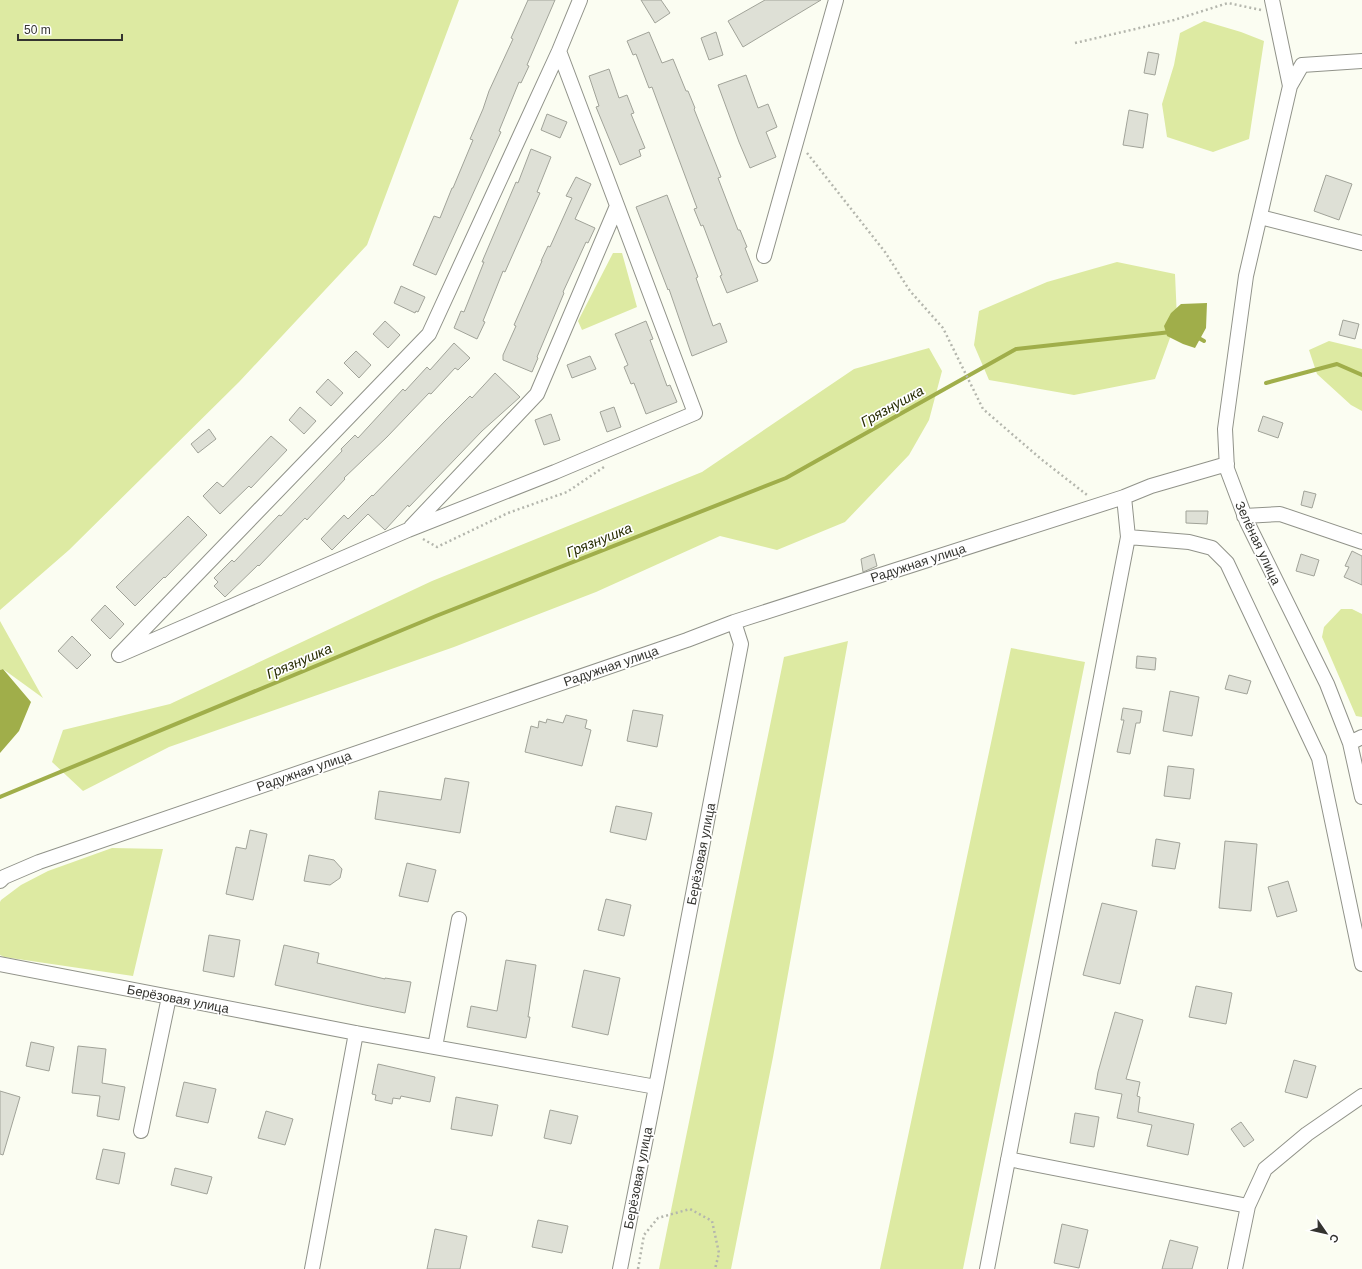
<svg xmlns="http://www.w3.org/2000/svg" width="1362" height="1269" font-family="Helvetica,sans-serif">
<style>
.green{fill:#ddeaa2}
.water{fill:#a0ae4a}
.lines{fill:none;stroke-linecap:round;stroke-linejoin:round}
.stream{stroke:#a0ae4a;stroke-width:4}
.building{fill:#dee0d6;stroke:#a1a399}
.minor-casing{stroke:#91938a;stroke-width:16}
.path{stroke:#b4b6ad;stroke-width:2.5;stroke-dasharray:2 3;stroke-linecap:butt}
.minor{stroke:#fff;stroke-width:14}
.labels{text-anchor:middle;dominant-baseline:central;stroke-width:3.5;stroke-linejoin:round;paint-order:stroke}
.street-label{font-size:13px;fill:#343430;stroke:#fff}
.water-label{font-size:14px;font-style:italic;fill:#272c02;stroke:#fff}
</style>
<rect width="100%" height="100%" fill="#fbfdf2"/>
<path class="green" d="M0,0H459L367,245L239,382L69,550L0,610Z
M1204,21L1241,32L1264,41L1249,139L1213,152L1167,137L1162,104L1174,65L1180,33Z
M613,253H622L637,307L582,330L578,321Z
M1117,262L1175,274L1177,319L1155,379L1074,395L989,380L974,345L979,311L1047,282Z
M1329,341L1362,349V411L1351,405L1317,374L1309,350Z
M929,348L942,371L929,420L909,455L845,522L777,550L720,536L596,592L454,647L169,747L83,791L52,762L63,730L170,704L432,581L702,472L854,369Z
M1341,609H1352L1362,614V717L1356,716L1322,637L1324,627Z
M0,621L43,698L3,669L0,670Z
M848,641L773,1057L731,1269H659L784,657Z
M1011,648L1085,662L963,1269H880Z
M112,848L163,849L133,976L4,957L0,955V902L1,900L21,885L48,871Z"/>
<path class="water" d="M1207,303L1206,328L1195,348L1183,344L1167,336L1164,326L1171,313L1181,304Z
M3,669L31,702L19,731L0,753V670Z"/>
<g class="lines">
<path class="stream" d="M1197,337L1204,341
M1266,383L1337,364L1362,375
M0,797L436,616L786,478L1016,349L1171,332"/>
</g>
<path class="building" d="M528,0H555L527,65L529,66L521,83L519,82L499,131L501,132L436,275L413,265L434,216L440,218L452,188H453L473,140L470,139L483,109L489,91L513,39L511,38Z
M641,0H661L670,13L655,23Z
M765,0H821L743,47L728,21Z
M649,32L662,63L673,59L686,91H688L695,108L694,109L721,177L718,178L738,230H740L747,247L745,248L758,281L727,293L720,276L722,275L703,225L701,226L694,209L697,208L652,87L649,88L636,54L633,55L627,41Z
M716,32L723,55L709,60L701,38Z
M1148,52L1159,54L1155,75L1144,73Z
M609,69L619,98L627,95L634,113L631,114L645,148L639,150L641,156L620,165L596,107L599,106L589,76Z
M746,75L758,108L768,104L777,127L766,132L776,157L750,168L739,142L718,85Z
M1129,110L1148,114L1143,148L1123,145Z
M547,114L567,122L560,138L541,130Z
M531,149L551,157L537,192L540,193L505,272L503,271L483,321L485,322L477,339L454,328L461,311L464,312L484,262H482L516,182L518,183Z
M1326,175L1352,184L1339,220L1314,211Z
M576,177L591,184L575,219L595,228L588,243L586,242L563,292L564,293L537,357L538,358L532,372L503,360V355L516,326L514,325L542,261H541L548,246L550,247L572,198L566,196Z
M667,195L698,277L696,278L713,326L720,323L727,342L692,356L669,289L668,290L636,207Z
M401,286L425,297L418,312L416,311L415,313L394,303Z
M1343,320L1359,324L1355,339L1339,335Z
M385,321L400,335L388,348L373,334Z
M646,321L653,339L650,340L667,386L670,385L677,402L646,414L634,383L631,384L624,367L628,365L615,334Z
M454,343L470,358L458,370L455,368L431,394L429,393L387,437L344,478L345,479L307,520L305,518L259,566L258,565L225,597L214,586L218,582L214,578L232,560L234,562L279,515L281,516L342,451L341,449L355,435L358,438L403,389L405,391L427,367L430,370Z
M356,351L371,365L359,378L344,363Z
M590,356L596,369L572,378L567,365Z
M495,373L520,397L482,431L409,507L408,505L385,530L368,514L332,550L321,539L344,515L348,519L372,495L373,496L445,421L470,396L472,398Z
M328,379L343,393L331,406L316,392Z
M300,407L316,421L304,434L289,420Z
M614,407L621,427L607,432L600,412Z
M551,414L560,440L544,445L535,420Z
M1263,416L1283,423L1278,438L1258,431Z
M209,429L216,439L198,453L191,444Z
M271,436L287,450L251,488L249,486L220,514L203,496L217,482L223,487Z
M1304,491L1316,494L1312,508L1301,505Z
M1186,511H1208L1207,524L1186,523Z
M188,516L207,535L165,578L164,577L135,606L116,587Z
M1352,551L1362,556V585L1344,577L1349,567L1345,566Z
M874,554L877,566L863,572L861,559Z
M1301,554L1319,560L1314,576L1296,571Z
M105,605L124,624L110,639L91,620Z
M72,636L91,655L77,669L58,651Z
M1137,656L1156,658L1155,670L1136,668Z
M1229,675L1251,681L1247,694L1225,689Z
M1170,691L1199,697L1192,736L1163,731Z
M1123,708L1142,711L1140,723H1136L1130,754L1117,752L1124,720H1121Z
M633,710L663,715L657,747L627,741Z
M566,715L587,720L585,728L591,730L582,766L525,752L531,726L538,728L539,721L546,723L547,719L563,723Z
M1168,766L1194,769L1190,799L1164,796Z
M445,778L469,782L460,833L375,819L379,791L441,800Z
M616,806L652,813L646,840L610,832Z
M250,830L267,834L253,900L226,894L236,847L246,849Z
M1156,839L1180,843L1175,869L1152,866Z
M1225,841L1257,844L1251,911L1219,908Z
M309,855L334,860L342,869L340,878L330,885L304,881Z
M407,863L436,870L428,902L399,896Z
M1288,881L1297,911L1277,917L1268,887Z
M606,899L631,905L624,936L598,930Z
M1102,903L1137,911L1120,984L1083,975Z
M209,935L240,940L234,977L203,971Z
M284,945L319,953L317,963L385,979V978L411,982L405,1013L365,1005L275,985Z
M506,960L536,965L528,1017H530L526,1038L467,1027L471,1006L497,1011Z
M584,970L620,978L608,1035L572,1027Z
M1196,986L1232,993L1226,1024L1189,1017Z
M1115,1012L1143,1020L1126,1079L1140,1082L1137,1096L1140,1097L1138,1112L1194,1124L1188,1155L1147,1146L1152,1125L1117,1118L1122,1094L1095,1089L1098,1072Z
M31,1042L54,1047L49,1071L26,1066Z
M78,1046L106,1049L102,1083L125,1087L119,1120L97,1116L100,1096L72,1093Z
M1294,1060L1316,1066L1307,1098L1285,1092Z
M378,1064L435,1077L430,1102L401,1096L400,1099L393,1098L392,1104L375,1100L376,1095L372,1094Z
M184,1082L216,1089L208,1123L176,1116Z
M0,1091L20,1097L3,1155L0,1154Z
M456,1097L498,1105L492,1136L451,1129Z
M550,1110L578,1116L571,1144L544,1138Z
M266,1111L293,1119L285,1145L258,1138Z
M1075,1113L1099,1117L1094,1147L1070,1143Z
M1241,1122L1254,1140L1244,1147L1231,1129Z
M103,1149L125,1153L119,1184L96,1179Z
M175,1168L212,1177L207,1194L171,1185Z
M538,1220L568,1226L562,1253L532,1247Z
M1062,1224L1088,1230L1079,1268L1054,1263Z
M435,1229L467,1236L460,1269H427Z
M1170,1240L1198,1247L1192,1269H1162Z"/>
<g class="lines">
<g class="minor-casing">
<path id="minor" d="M1272,0L1290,86
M559,51L695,413L555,472L408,530L119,655L429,334L559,51L580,0
M1362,61L1302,65L1290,86L1246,276L1225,429L1227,469L1247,522L1327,684L1350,743L1362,797
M1260,217L1362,243
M764,256L836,0
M1244,516L1280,514L1362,542
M411,527L537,394L617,206
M1128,537L1189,542L1212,548L1227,563L1319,758L1362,964
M1350,743L1362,737
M0,881L4,877L39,862L687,640L734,622L1124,497L1151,486L1227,464
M0,964L356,1033L656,1087
M435,1047L459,919
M141,1131L169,997
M1008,1159L1248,1206
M312,1269L356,1033
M620,1269L656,1087L741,644L734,622
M987,1269L1128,537L1124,497
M1235,1269L1248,1206L1265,1169L1307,1134L1362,1096"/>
</g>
<path class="path" d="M1075,43L1174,20L1228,3L1261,10
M807,153L885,252L910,291L943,328L983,409L1041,459L1087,495
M423,539L437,547L508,513L567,492L604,467
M638,1269L644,1235L658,1218L690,1209L712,1221L719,1253L715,1269"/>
<use href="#minor" class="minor"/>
</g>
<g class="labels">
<g class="street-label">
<text transform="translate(1258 543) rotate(65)">Зелёная улица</text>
<text transform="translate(918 563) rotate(-18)">Радужная улица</text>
<text transform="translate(611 666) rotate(-19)">Радужная улица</text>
<text transform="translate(304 771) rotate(-19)">Радужная улица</text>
<text transform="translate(701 854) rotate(-79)">Берёзовая улица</text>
<text transform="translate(178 999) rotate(11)">Берёзовая улица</text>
<text transform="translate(638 1178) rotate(-79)">Берёзовая улица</text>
</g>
<g class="water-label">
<text transform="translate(892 406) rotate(-29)">Грязнушка</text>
<text transform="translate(599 540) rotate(-22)">Грязнушка</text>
<text transform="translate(299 661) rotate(-23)">Грязнушка</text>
</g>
</g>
<g transform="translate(1326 1233) rotate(124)" stroke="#ffffff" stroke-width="3" paint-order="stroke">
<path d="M0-3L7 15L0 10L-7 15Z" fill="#343430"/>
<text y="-6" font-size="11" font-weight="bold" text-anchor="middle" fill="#343430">С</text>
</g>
<path d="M18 34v6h104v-6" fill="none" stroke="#343430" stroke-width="2"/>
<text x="24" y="34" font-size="12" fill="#343430" stroke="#ffffff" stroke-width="3" paint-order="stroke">50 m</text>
</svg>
